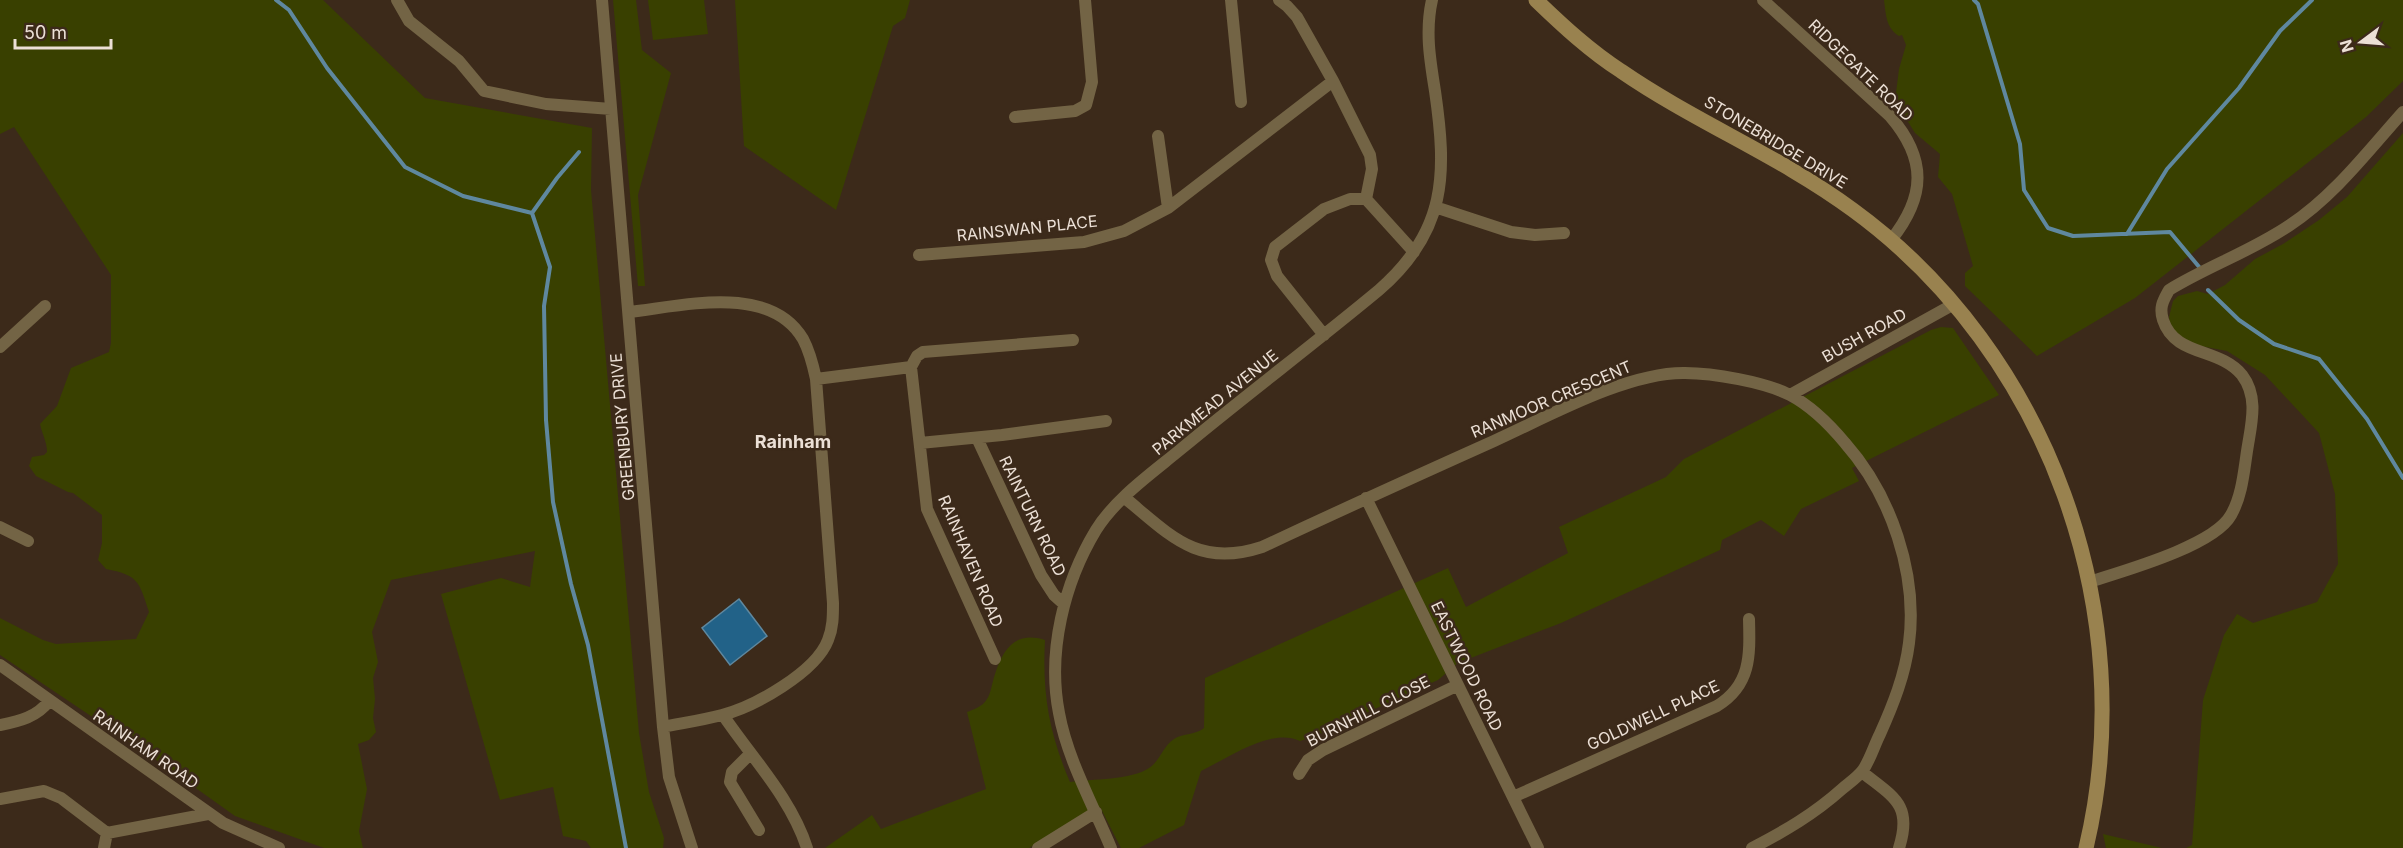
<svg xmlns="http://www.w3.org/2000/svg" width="2403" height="848" font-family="Inter,sans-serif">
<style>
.green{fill:#394000}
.water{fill:#226288;stroke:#5f889f;stroke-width:1.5}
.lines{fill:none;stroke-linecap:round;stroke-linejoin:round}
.stream{stroke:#5f889f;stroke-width:4}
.street{stroke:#736445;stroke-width:12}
.secondary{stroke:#99824f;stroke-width:15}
.labels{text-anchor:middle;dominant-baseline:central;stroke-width:5;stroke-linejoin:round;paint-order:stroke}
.street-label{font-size:16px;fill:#ece0d6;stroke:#3c2a1a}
.neighbourhood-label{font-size:18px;font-weight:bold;fill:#ece0d6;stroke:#3c2a1a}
</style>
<rect width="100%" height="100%" fill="#3c2a1a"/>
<path class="green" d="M0,0H323L425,98L592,128L591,190L639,733L649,792L664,838L663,848H591L586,841L563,836L553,787L500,800L441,594L501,578L530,587L535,551L391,580L372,632L378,662L373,678L375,699L373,718L376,732L369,740L358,744L367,789L359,831L363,848H324L235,816L155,759L0,655V618L43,640L56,644L136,639L149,612C139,581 138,575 106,569L98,560L102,543V515L73,493L68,492L36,476L29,466L32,457L44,455L47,452C47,442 42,434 40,424L57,406L71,368L109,352L111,343V275L14,127L0,134Z
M613,0H636L642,50L671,73L638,195L645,286H638Z
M648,0H704L708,34L653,40Z
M735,0H910L905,18L893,26L836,210L744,146Z
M1884,0H2403V81L2366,117L2135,298L2037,356L1965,286V273L1973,266L1952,194L1938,177L1940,154L1915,133L1895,101L1899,69L1906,45L1902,35L1899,36C1886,28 1886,15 1884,0Z
M2403,133V848H2186L2192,845L2203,700L2224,635L2237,614L2253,623L2317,602L2338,564L2335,494L2319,433L2265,375L2227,351L2195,345L2171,331L2169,317L2173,301L2178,296L2197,291L2208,294L2225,285L2255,259L2283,244L2319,220L2347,197Z
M1941,327L1953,328L1999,395L1852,468L1859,481L1801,509L1784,536L1761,520L1722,540L1720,550L1561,623L1458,663L1438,680L1318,735L1300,741C1271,727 1228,758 1201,771L1184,825L1139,848H1121L1100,807L1029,848H825L872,815L881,829L986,789L967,712C973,710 980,707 984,703C990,697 991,688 993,681C1001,653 1012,630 1045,640C1042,693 1049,733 1070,782C1091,779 1132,780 1149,768C1160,761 1163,746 1174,739C1183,733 1196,735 1204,728L1205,678L1448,568L1466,607L1568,553L1559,527L1666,477L1684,459L1931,330Z
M2103,834L2162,848H2106Z"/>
<path class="water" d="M739,599L767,636L730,665L702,628Z"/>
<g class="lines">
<path class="stream" d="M276,0L289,10L327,68L405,167L463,196L532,213L550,267L544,306L546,420L553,502L571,584L588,645L626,848
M1974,0L1978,4L2020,144L2024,190L2048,228L2073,236L2170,232L2200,268
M532,213L557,178L579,152
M2127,234L2167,169L2239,88L2280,31L2312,0
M2208,290L2239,320L2274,344L2319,359L2367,419L2403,478"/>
<path class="street" d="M397,0L409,21L459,61L484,91L546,104L611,109
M602,0L663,727L669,777L692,848
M1231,0L1241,102
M1279,0L1287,6L1297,17L1333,81L1370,155L1372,169L1366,199
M1763,0L1890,116C1927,159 1926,196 1891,240
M1015,117L1075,111L1086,105L1092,82L1085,0
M1158,136L1168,208
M1435,207L1511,232L1535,235L1564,233
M919,255L1084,242L1124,231L1168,208L1333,81
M629,312C683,306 770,283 803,339C810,352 813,365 816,379L833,603C833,616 833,628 828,640C816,672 754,707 722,715C703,720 683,723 663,727
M1324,335L1277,276L1271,260L1275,247L1324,209L1350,199H1366L1414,252
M0,347L45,306
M816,379L911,367
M1790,395L1954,304
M977,438L1041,575L1054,595L1064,604
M920,443L1002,435L1106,421
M1125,498C1171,536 1198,568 1262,547C1339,511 1416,476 1494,441C1547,417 1627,372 1685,373C1713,373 1765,382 1790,395C1811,406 1830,425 1845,443C1891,495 1918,574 1909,643C1905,675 1893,705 1880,734C1874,746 1870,760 1863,770C1858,777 1849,783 1842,789C1814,814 1785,831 1752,848
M1366,498L1538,848
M0,527L28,541
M2089,582C2123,571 2214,546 2231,515C2243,494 2244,468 2248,445C2252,421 2258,396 2242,375C2219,347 2175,357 2163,320C2159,307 2163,301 2169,290C2208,266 2252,251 2290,225C2334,196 2368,151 2403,112
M995,659L927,509L911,367L917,356L923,352L1073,340
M0,665L223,823L279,848
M723,715C752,758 791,798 807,848
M0,725C20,721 37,717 49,701
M750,754L732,772L730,782L759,830
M1862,772C1893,797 1913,804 1899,848
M1299,774L1308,760L1323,750L1458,685
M1513,797L1717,706C1751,685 1750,656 1749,619
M0,799L44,791L61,798L107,833L208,814
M104,848L107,833
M1038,848L1096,812
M1111,848C1093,805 1067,758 1059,713C1047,652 1064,583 1096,530C1116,498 1152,473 1181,449C1246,395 1314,344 1379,290C1447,231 1447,174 1435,91C1430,60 1425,31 1432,0"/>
<path class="secondary" d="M1536,0C1563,26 1590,51 1621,71C1695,122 1780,156 1853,210C2049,353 2142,613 2086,848"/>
</g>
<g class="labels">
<g class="street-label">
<text transform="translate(1861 70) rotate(44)">RIDGEGATE ROAD</text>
<text transform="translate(1776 142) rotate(31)">STONEBRIDGE DRIVE</text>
<text transform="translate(1027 228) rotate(-6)">RAINSWAN PLACE</text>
<text transform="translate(1864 335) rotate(-29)">BUSH ROAD</text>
<text transform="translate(1551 399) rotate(-23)">RANMOOR CRESCENT</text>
<text transform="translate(1215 402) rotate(-39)">PARKMEAD AVENUE</text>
<text transform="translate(622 427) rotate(-95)">GREENBURY DRIVE</text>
<text transform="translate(1033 516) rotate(64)">RAINTURN ROAD</text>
<text transform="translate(971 561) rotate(67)">RAINHAVEN ROAD</text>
<text transform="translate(1467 666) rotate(64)">EASTWOOD ROAD</text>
<text transform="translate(1368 711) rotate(-27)">BURNHILL CLOSE</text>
<text transform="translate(1653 715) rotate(-25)">GOLDWELL PLACE</text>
<text transform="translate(146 749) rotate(35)">RAINHAM ROAD</text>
</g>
<g class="neighbourhood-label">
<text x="793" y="441">Rainham</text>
</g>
</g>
<g transform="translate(2361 42) rotate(254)" stroke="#3c2a1a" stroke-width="4.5" paint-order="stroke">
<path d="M0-4.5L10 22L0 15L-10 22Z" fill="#ece0d6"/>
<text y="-9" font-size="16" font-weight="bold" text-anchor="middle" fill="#ece0d6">N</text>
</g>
<path d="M15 39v9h96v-9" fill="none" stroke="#ece0d6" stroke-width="3"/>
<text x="24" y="39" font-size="18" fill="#ece0d6" stroke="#3c2a1a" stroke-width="4.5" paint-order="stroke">50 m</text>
</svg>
